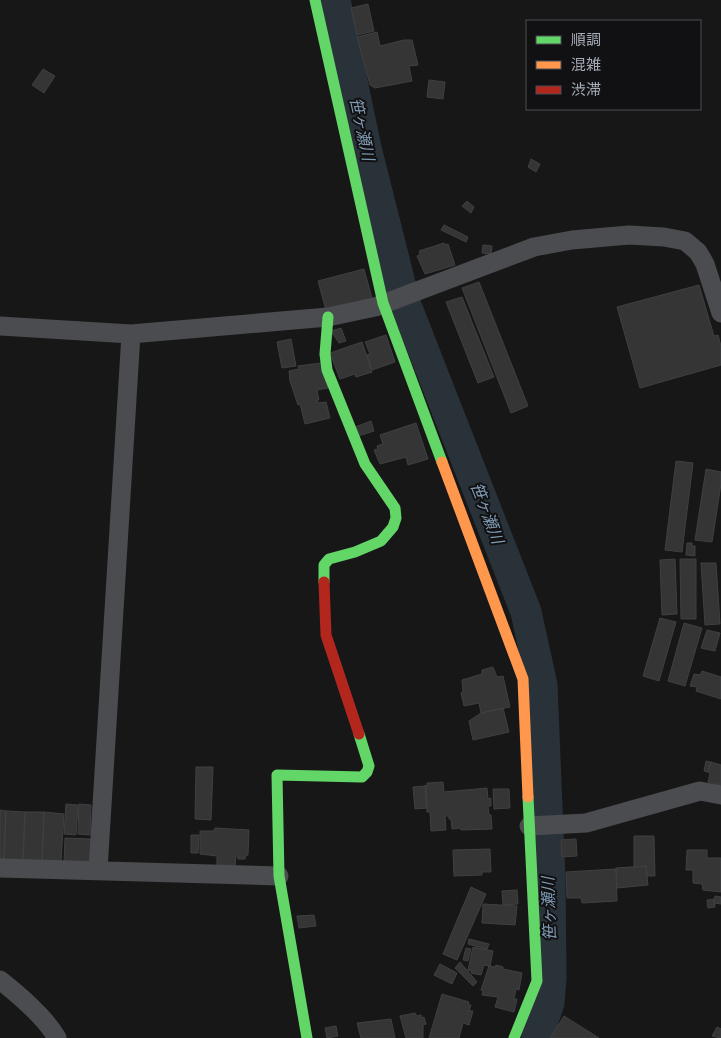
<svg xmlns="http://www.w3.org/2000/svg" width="721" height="1038" font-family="Roboto,'Noto Sans JP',sans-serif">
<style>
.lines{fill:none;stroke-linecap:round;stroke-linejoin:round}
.river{stroke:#2a3239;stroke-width:31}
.building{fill:#353536;stroke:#3f4043}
.street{stroke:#4b4c50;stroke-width:19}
.fast{stroke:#63d668;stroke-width:11}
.slow{stroke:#ff974d;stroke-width:11}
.jam{stroke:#b3261e;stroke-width:11}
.labels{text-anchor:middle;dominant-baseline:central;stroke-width:4;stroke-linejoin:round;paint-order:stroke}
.water-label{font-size:16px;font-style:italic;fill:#7f9bb3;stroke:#111113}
</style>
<rect width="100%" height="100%" fill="#171717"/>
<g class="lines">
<path class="river" d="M335,0L366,148L405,303L526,612L542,685L550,879L551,978L549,1003L537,1038"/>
</g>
<path class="building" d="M368,4L374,31L357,35L351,8Z
M377,32L380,46L404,40H412L418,65L409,66L412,81L375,88L370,85L357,37Z
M43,69L55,76L44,93L32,85Z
M429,80L445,82L443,99L427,97Z
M531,159L540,164L536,172L528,167Z
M467,201L474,207L471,213L462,206Z
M444,225L468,237L466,242L441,230Z
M444,243L445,245L448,244L455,265L425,274L417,256L420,255L419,251Z
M483,245L492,246L491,254L482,253Z
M364,269L372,298L326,310L318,281Z
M479,282L528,406L511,413L462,288Z
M699,285L714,336L718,335L721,346V365L640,388L617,307Z
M462,297L494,377L478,383L446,302Z
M341,328L346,341L339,343L331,331Z
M386,335L395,362L372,370L367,355L370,354L365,342Z
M291,339L296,366L282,368L277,342Z
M362,342L372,372L356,377L355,374L340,379L330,353Z
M321,363L328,388L317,390L319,400H317L318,403L326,402L330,418L305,424L300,404L298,405L290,381L289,371L299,369L298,366Z
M371,421L374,431L358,436L355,427Z
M416,423L428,459L408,465L406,457L380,464L374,450L378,449L377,446L383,444L380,435Z
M676,461L693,463L682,552L665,550Z
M706,469L721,472V484L712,542L695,540Z
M687,543H692V546H695V556L686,555Z
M675,559L677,614L662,615L660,560Z
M680,559H696V619H681Z
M701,563H716L720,624L705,625Z
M660,618L676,622L659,681L643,676Z
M684,623L702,628L685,686L668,681Z
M707,630L720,633L715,651L701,648Z
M493,667L497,677L503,676L510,707L481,713L479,703L464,706L461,693L463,692L462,680L482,674V670Z
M702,671L721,677V699L696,691L697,687L690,686L694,674L700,675Z
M503,708L509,732L473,740L469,721L481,713Z
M706,761L711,762L708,772L704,771Z
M711,762L721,765V785L708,782L710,773L708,772Z
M196,767H213L211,820L195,819Z
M443,782L444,792L487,788L488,799L491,798V806H488L489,815H491L492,829L461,830L460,828L452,829L451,819H449V816H445L446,830L431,831L430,812H427L425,785L428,786L427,783Z
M426,786L427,808L415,809L413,787Z
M493,789H509L510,808L494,809Z
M66,804L78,805L76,835L64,834Z
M79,804L91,805L90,835L78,834Z
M0,810L6,811L4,859H0Z
M6,811L25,812L23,860L4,859Z
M25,812H44L42,861L23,860Z
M44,812L64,814L61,861H42Z
M215,828L249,830L248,855H246L245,859H238V856H236L235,867L217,866V856L200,854V831H214Z
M191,835H199L198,853H191Z
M634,836H654L655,876H647L646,866L634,867Z
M65,838L92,839L91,862H64Z
M576,839L577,856L562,857L561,840Z
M490,849L491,872H482V875L454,876L453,850Z
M687,850H707V858H721V892L703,890L702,884L693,883V870H686Z
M646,866L648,885L617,888L616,868Z
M616,869L617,901L582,903L581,898H567L566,872Z
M471,887L486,894L457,960L443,954Z
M517,890L518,904L503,905L502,891Z
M715,896L721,897V904L714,903Z
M714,899L715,907L708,908L707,900Z
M483,904L517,906L515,925L482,923Z
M314,915L316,926L299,928L297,916Z
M469,939L489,944L487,949L468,944Z
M473,947L493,951L490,966L484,965L481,975L471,973L472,971L468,970Z
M466,948L471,949L468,961L463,960Z
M460,962L477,982L473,986L455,968Z
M440,964L457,973L452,984L434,975Z
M496,965L503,967V969L522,973L519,990L516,989L514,999H517L514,1012L495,1007L498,997L482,995L483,991L481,990L489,966L495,967Z
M442,994L469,1002L468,1005H471L469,1011H473L469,1025L463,1023L459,1038H429Z
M415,1013L417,1016L421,1015L422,1018L424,1017L426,1024L423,1025V1038H406L400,1016Z
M564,1016L599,1038H550Z
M391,1019L395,1038H361L357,1023Z
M336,1026L338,1036L327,1038L325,1028Z
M717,1027L721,1029V1038L712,1036Z"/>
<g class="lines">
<path class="street" d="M0,326L131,334L328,317L375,307L534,247L572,240L629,235L664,237L685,241L698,252L705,264L721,313
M529,826L586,823L700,791L721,795
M0,868L279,876
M98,870L131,334
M0,980C19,995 45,1017 57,1038"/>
<path class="fast" d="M315,0L383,303L442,462
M324,582V565L329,559L355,552L381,541L393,527L396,518L395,508L365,464L327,370L325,354L328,317
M307,1038L279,876L277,775L362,777L367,772L369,766L359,734
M514,1038L537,981L528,797"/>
<path class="slow" d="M442,462L523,679L528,797"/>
<path class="jam" d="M324,582L326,635L359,734"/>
</g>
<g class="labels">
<g class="water-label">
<text transform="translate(362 129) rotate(78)">笹ヶ瀬川</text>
<text transform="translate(487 513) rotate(69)">笹ヶ瀬川</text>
<text transform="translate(549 909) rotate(-92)">笹ヶ瀬川</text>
</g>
</g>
<rect x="526" y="20" width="175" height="90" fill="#111113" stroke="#4d4f55"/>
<rect x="536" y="36" width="25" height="8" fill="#63d668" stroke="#4d4f55"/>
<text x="571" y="45" font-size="15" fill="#a8adb8">順調</text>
<rect x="536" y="61" width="25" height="8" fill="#ff974d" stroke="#4d4f55"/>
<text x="571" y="70" font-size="15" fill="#a8adb8">混雑</text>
<rect x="536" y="86" width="25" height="8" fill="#b3261e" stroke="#4d4f55"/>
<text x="571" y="95" font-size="15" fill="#a8adb8">渋滞</text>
</svg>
